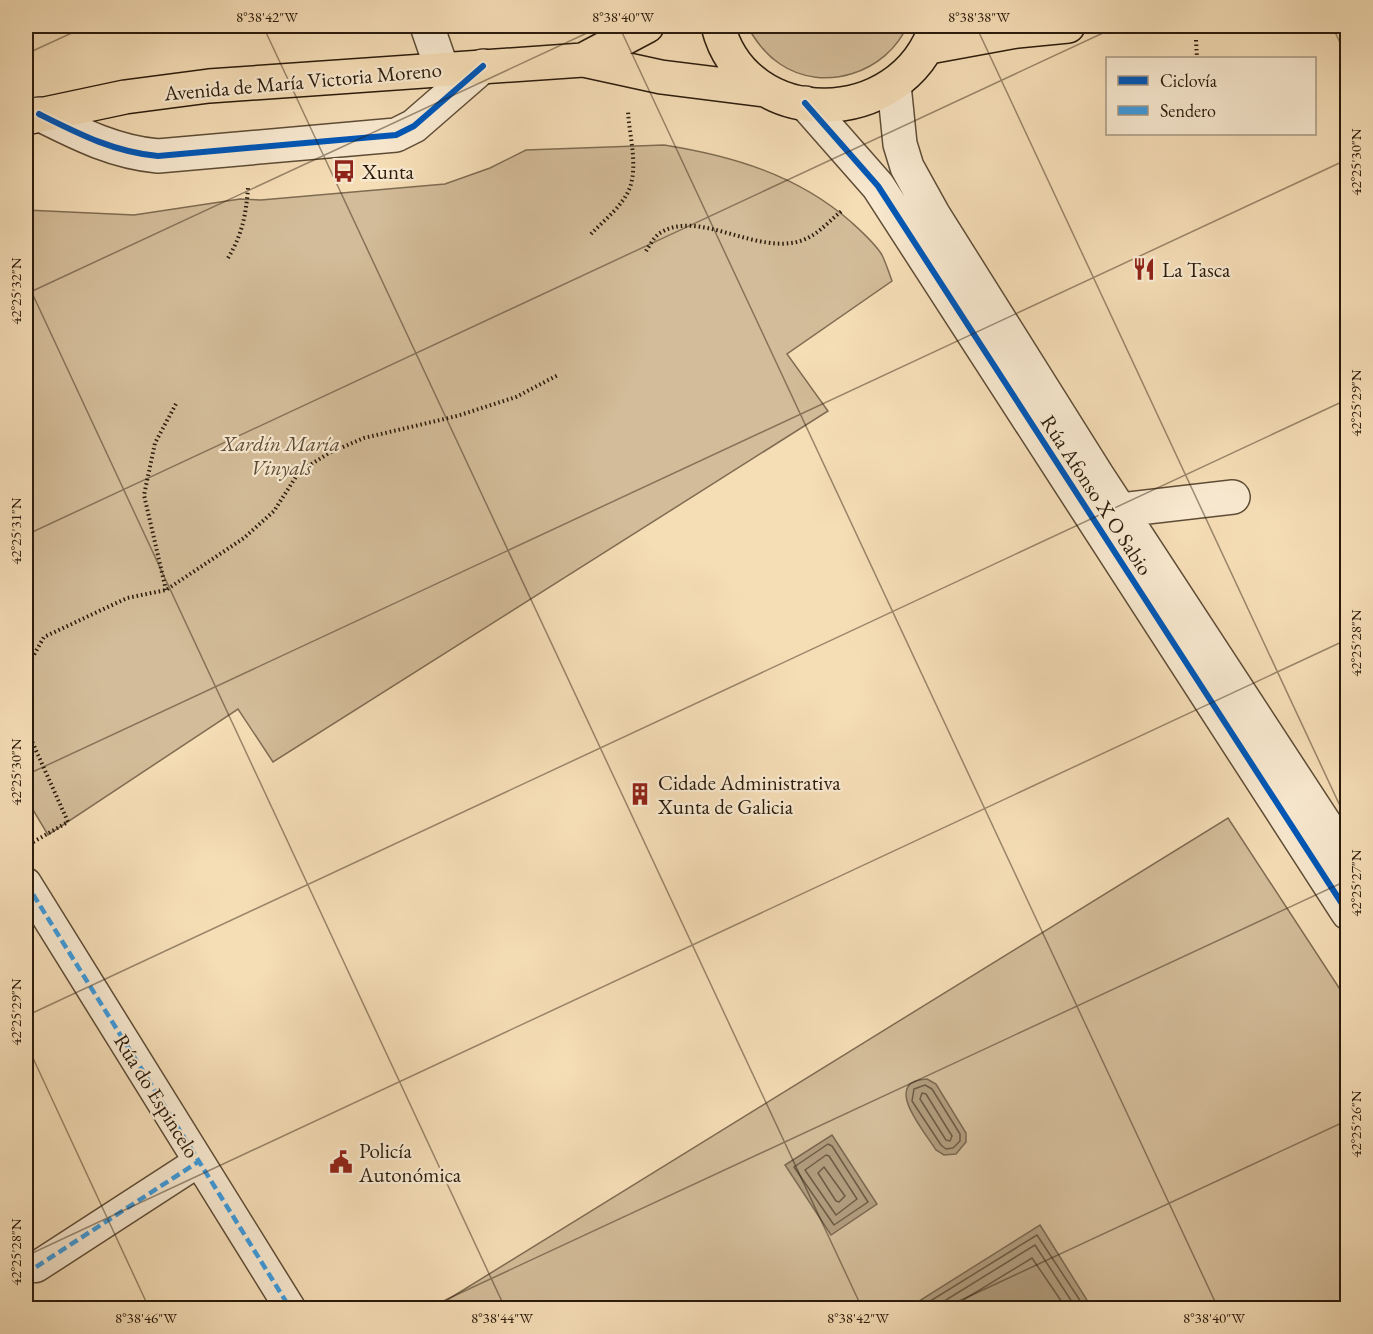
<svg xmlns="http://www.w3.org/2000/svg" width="1373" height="1334" font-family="'EB Garamond',serif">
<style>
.green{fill:#d3bc99;stroke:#7f6c52;stroke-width:1.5}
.water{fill:#b09b7c;stroke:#7b684f;stroke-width:1.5}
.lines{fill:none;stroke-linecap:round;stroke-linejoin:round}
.shore{stroke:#6e5b44;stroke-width:1.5}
.pedestrian-casing{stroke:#5e4c36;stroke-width:33}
.minor-casing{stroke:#5e4c36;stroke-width:36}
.trunk-casing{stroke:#2b1b0c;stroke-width:36}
.path{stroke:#2b1b0c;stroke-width:4;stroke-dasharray:1.5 3;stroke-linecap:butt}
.pedestrian{stroke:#f8e9d0;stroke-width:30}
.minor{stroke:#f8e9d0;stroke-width:33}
.trunk{stroke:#f5ddb6;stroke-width:33}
.quiet{stroke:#3d9bde;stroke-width:4.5;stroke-dasharray:9 4.5;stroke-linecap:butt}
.cycleway-casing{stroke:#f8e9d0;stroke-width:10}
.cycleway{stroke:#0057b8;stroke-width:6}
.ticks{fill:none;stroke:#2b1b0c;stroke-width:1.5;stroke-opacity:0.45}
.labels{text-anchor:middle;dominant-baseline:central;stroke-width:4.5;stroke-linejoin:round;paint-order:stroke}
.street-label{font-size:21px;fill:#2b1b0c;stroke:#f8e9d0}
.poi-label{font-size:21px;fill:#2b1b0c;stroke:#f8e9d0;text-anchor:start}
.park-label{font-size:21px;font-style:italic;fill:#5d4b36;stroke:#f8e9d0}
.neatline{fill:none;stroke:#2b1b0c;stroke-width:2}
.ticks-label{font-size:15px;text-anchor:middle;fill:#2b1b0c}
</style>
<rect width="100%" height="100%" fill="#f5ddb6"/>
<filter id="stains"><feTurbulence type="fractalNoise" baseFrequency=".00333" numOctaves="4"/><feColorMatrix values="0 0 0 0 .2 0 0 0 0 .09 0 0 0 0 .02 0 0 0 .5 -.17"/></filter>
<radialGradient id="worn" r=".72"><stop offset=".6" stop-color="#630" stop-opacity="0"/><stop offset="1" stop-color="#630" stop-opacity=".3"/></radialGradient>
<path class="green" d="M747,26H907C887,72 824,94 780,64C765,54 756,41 747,26Z
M664,145C733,156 797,175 850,221C861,231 875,243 882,255C886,263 889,273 892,281L787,354L828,411L273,762L238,709L48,835L26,798V210L134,215L240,199L261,200L445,184L490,168L526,150Z
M1228,818L1347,1000V1308H434Z"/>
<path class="water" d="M927,1079L936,1084L966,1133V1142L956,1154L944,1155L936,1150C925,1132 880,1081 927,1079Z
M832,1135L877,1204L831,1235L785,1165Z
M1040,1225L1092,1308H908Z"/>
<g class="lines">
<path class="shore" d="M925,1085L932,1089L960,1134V1141L953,1148L946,1149L941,1145L912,1101L914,1089Z
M922,1093L926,1094L952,1136L950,1141L946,1140L920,1099Z
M828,1144L832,1146L868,1202L834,1225L794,1167Z
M826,1155L829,1156L857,1199L836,1215L805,1170Z
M824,1167L845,1196L839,1202L836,1201L818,1173Z
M919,1308L1037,1235L1085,1308
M933,1308L1035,1245L1076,1308
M950,1308L1032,1258L1066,1308"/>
<g class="pedestrian-casing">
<path id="pedestrian" d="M26,883L290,1308
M36,1267L198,1162"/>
</g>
<g class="minor-casing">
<path id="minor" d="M427,26L442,69
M894,85L900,144L907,167L933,214L1097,475L1348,859
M805,103L878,186L1348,913
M39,114C79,134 114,152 158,156L396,135L414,126L483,66
M1121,510L1233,497"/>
</g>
<g class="trunk-casing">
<path id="trunk" d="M718,26C745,132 902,131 936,26
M929,47L1017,31L1068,26
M583,60L647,26
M26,118L125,97L209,86L583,60L661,77L764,90"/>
</g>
<path class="path" d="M1196,40L1197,58
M591,234C604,220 624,205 630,187C638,164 629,134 628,111
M646,251C650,245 654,237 660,233C699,208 758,257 803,240C819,234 830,220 843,210
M228,258C242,235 246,215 248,188
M166,590L144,495L155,443L177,402
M26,684L27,667L44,637L127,598L166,590L244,538L274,511L299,472L329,453L364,438L457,416L516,397L558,375
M26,707L30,737L68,822L33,842"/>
<use href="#pedestrian" class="pedestrian"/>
<use href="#minor" class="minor"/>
<use href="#trunk" class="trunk"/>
<path class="quiet" d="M26,883L290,1308
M36,1267L198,1162"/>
<g class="cycleway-casing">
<path id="cycleway" d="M805,103L878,186L1348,913
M39,114C79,134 114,152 158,156L396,135L414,126L483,66"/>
</g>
<use href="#cycleway" class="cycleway"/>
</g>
<path class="ticks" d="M263,26L862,1308M619,26L1218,1308M976,26L1348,823M1332,26L1348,59M26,54L87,26M26,280L505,1308M26,294L602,26M26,535L1118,26M26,775L1348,159M26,1016L1348,399M26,1043L149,1308M26,1256L1348,639M428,1308L1348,880M944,1308L1348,1120"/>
<defs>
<g id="bus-bare" transform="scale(1.8)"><path d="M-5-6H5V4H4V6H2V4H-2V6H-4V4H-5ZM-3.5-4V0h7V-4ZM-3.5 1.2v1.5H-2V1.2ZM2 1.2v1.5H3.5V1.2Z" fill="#8f2418" stroke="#f8e9d0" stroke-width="2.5" paint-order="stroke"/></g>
<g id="restaurant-bare" transform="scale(1.8)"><path d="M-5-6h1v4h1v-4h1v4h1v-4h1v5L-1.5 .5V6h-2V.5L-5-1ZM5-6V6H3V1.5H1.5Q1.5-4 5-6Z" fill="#8f2418" stroke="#f8e9d0" stroke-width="2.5" paint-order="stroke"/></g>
<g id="building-bare" transform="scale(1.8)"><path d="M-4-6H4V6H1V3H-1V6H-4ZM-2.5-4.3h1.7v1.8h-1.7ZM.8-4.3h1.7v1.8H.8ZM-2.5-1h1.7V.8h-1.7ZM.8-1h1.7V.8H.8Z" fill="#8f2418" stroke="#f8e9d0" stroke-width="2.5" paint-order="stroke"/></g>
<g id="civic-bare" transform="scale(1.8)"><path d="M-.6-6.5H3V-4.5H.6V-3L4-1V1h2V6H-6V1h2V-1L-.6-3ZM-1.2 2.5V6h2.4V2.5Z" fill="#8f2418" stroke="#f8e9d0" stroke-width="2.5" paint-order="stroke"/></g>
</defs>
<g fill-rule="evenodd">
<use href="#bus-bare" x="344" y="171"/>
<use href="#restaurant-bare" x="1144" y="269"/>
<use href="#building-bare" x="640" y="794"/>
<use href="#civic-bare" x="341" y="1162"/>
</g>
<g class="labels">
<g class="street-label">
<text transform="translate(303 81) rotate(-5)">Avenida de María Victoria Moreno</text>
<text transform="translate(1097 495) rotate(57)">Rúa Afonso X O Sabio</text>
<text transform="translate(157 1096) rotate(58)">Rúa do Espincelo</text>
</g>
<g class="poi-label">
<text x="362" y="171">Xunta</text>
<text x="1162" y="269">La Tasca</text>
<text x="658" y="782">Cidade Administrativa<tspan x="658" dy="24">Xunta de Galicia</tspan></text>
<text x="359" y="1150">Policía<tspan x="359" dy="24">Autonómica</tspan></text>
</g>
<g class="park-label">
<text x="281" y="443">Xardín María<tspan x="281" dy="24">Vinyals</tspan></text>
</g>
</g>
<rect width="1373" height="1334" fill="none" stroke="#f5ddb6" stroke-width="66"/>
<rect x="1106" y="57" width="210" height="78" fill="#f8e9d0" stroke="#a69782" stroke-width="1.5"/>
<rect x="1118" y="76" width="30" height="9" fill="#0057b8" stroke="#a69782" stroke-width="1.5"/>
<text x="1160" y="87" font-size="18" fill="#2b1b0c">Ciclovía</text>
<rect x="1118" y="106" width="30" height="9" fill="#3d9bde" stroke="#a69782" stroke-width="1.5"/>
<text x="1160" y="117" font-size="18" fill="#2b1b0c">Sendero</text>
<rect x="33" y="33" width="1307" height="1268" class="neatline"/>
<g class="ticks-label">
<text x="267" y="22">8°38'42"W</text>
<text x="623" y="22">8°38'40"W</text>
<text x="979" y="22">8°38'38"W</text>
<text transform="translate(1356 162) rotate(-90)" y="5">42°25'30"N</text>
<text transform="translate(16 291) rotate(-90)" y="5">42°25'32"N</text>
<text transform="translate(1356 403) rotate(-90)" y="5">42°25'29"N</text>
<text transform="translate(16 531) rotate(-90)" y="5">42°25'31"N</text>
<text transform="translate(1356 643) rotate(-90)" y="5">42°25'28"N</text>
<text transform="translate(16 772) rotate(-90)" y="5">42°25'30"N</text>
<text transform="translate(1356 883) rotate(-90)" y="5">42°25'27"N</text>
<text transform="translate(16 1012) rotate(-90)" y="5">42°25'29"N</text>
<text transform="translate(1356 1124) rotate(-90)" y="5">42°25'26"N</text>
<text transform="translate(16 1252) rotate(-90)" y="5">42°25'28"N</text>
<text x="146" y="1323">8°38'46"W</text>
<text x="502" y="1323">8°38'44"W</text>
<text x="858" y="1323">8°38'42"W</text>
<text x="1214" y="1323">8°38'40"W</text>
</g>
<rect width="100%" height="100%" filter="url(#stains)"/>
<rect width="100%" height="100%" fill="url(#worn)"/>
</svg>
